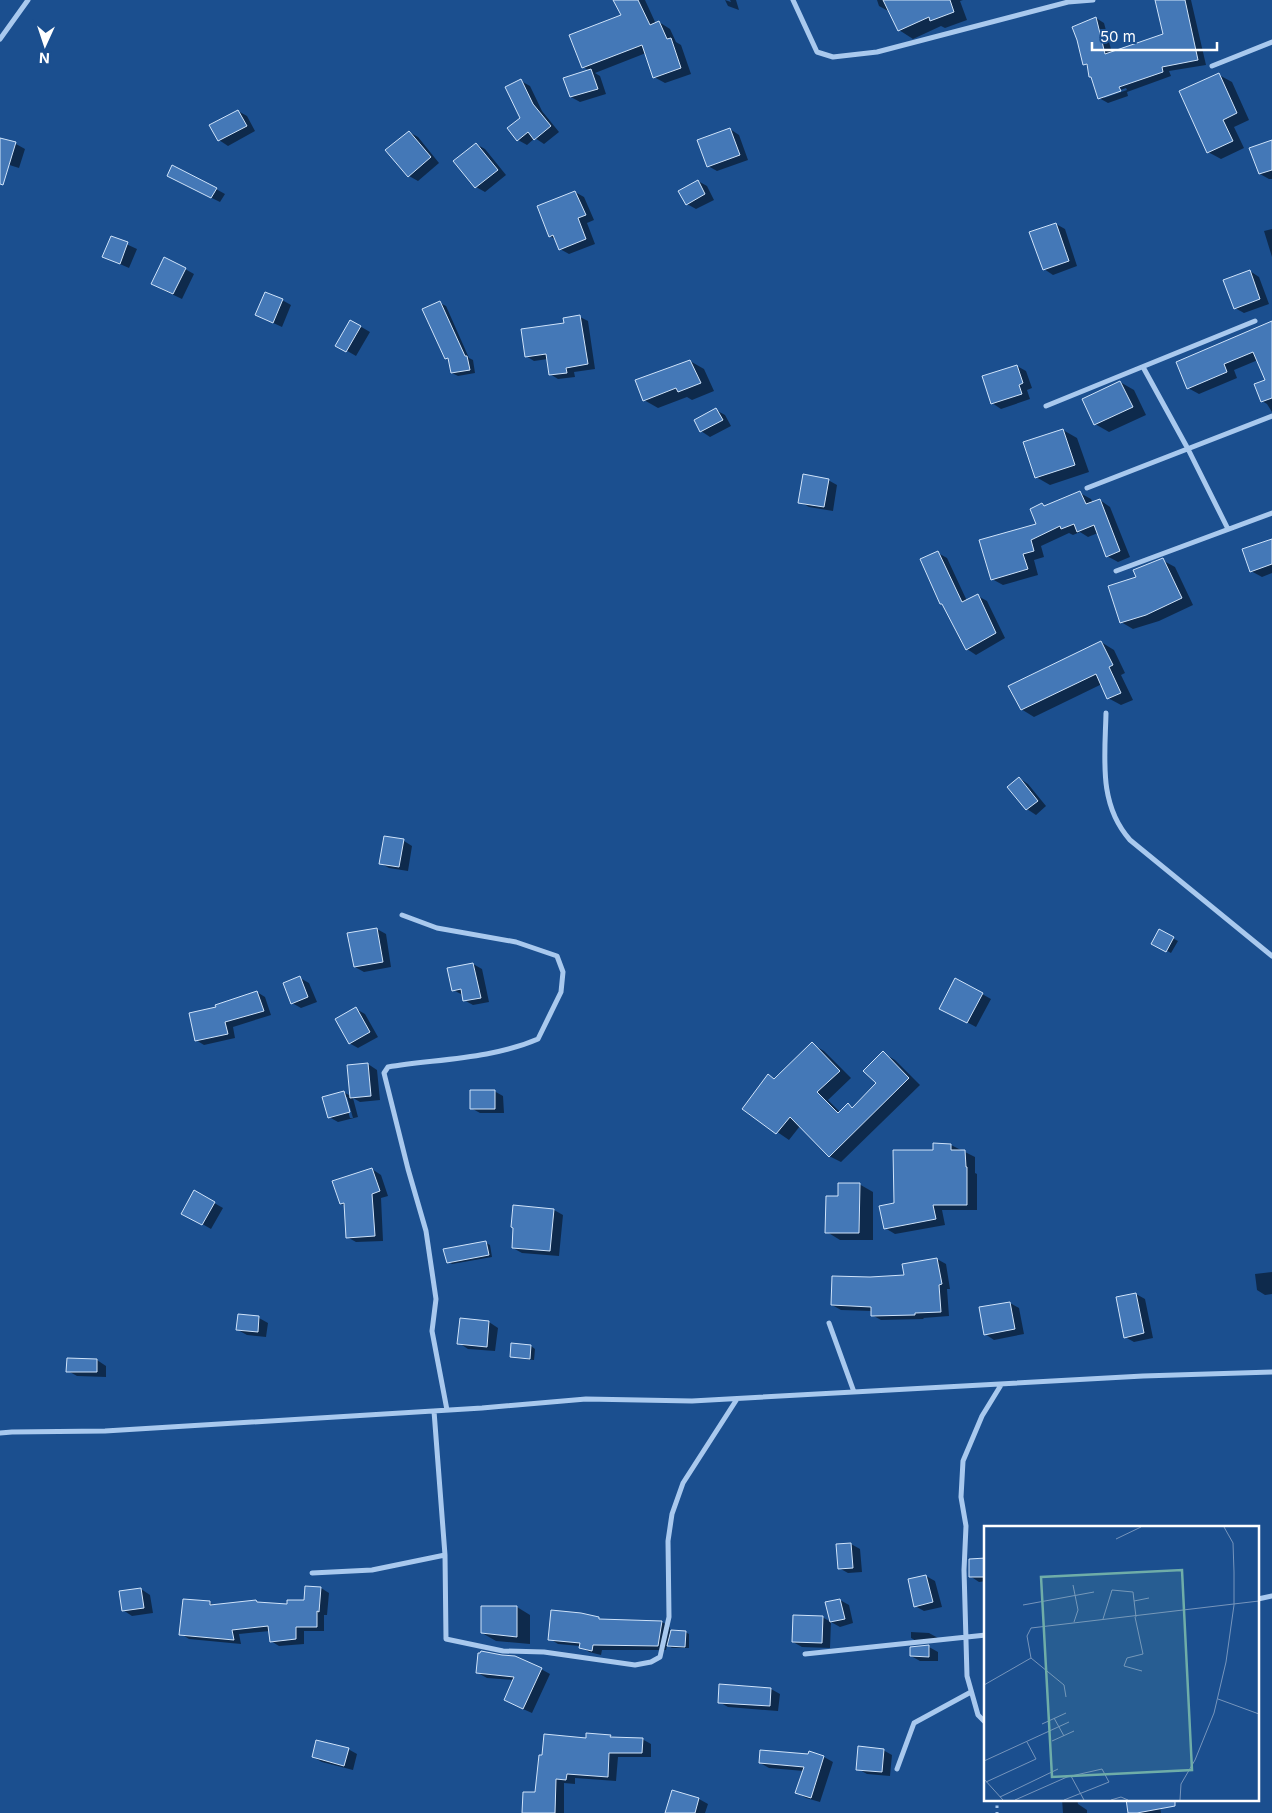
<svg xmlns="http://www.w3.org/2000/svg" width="1272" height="1813" font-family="Inter,sans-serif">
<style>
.shadow{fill:#0007;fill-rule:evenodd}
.building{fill:#4478b7;stroke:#cfe3fa}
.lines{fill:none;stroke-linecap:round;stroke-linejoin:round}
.path{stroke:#a9c9ee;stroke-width:3;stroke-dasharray:2.5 4;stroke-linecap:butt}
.street{stroke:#a9c9ee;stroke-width:5}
.inset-road{fill:none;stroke:#7695bc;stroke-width:1}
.view{fill:#6fada8;fill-opacity:0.15;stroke:#6fada8;stroke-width:2.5}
.inset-edge{fill:none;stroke:#fff;stroke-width:2.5}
</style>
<rect width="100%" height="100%" fill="#1b4f8f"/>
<path class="shadow" d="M615,0H645L656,24L659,22L670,29L676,42L681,45L691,74L665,83L654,77L646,53L595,73L600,76L606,94L580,102L571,97L590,71L583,67L622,16Z
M725,0L731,2L730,0H736L739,10L728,6Z
M877,0H963L960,1L967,20L945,28L941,26L913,39L899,30L890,12L879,6Z
M1156,0H1191L1206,65L1169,71L1171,76L1127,92L1128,96L1108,103L1099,98L1088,66L1084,64L1096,18L1104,23L1112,53L1165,34ZM1126,88L1127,90L1104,98V96Z
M1219,75L1232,82L1249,120L1234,127L1244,148L1221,159L1208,152Z
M521,81L530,86L542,111L559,132L544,144L535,138L527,145L518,140L522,118Z
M238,111L247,116L255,131L228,146L219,140Z
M730,129L739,135L748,160L717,171L708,166Z
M409,132L418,137L439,163L418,181L409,176Z
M0,139L16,144L25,149L19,168L0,162Z
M1272,141V179H1269L1260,174Z
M476,144L485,149L506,175L485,192L476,187Z
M177,181L216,189L225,194L220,202Z
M698,181L707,186L714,200L696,209L687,204Z
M575,192L584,197L594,220L587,223L595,244L569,254L560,249L556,240L550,236Z
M1056,224L1065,229L1077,266L1053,275L1044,269Z
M1272,229V257L1264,231Z
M111,237L137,249L129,268L104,257Z
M185,269L194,274L182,299L161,289Z
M1250,271L1259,277L1269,304L1244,313L1235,308Z
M282,300L291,305L282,327L256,315Z
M440,303L446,306L469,358L473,360L475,373L458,376L452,373L450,360L446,358Z
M580,317L588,321L595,369L574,372L575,377L558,379L550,374L548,359L534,361L526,356L565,325Z
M351,321L370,332L356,356L337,345Z
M1272,323V412L1267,404L1262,401L1266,381L1258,360L1234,370L1237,378L1199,394L1188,388L1177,363Z
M690,361L704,369L714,391L692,400L687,397L658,408L644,400Z
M1017,366L1026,371L1032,388L1027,390L1030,399L1001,409L992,403Z
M1120,382L1134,390L1146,415L1109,432L1095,424Z
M716,410L725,415L731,426L710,437L701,431Z
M1063,430L1077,438L1089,472L1050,485L1036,477Z
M828,480L837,485L833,511L809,507L800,502Z
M1080,493L1091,499L1093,503L1100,500L1110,507L1130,557L1118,562L1107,556L1098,533L1088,537L1080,532L1073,535L1069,533L1041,546L1044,557L1034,560L1038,575L1003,585L992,579L1038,525L1042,505L1046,507Z
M1272,540V573L1262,577L1251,571Z
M938,553L947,558L967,601L978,596L987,601L1005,638L976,655L967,649L944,604Z
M1162,560L1175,567L1193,605L1159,621L1133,629L1121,622L1138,577Z
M1101,642L1114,650L1125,673L1121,675L1133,700L1121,705L1108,698L1102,684L1034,717L1021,709Z
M1019,778L1028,784L1046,806L1036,815L1027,809L1009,787Z
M404,841L412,846L408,871L389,868L380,863Z
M377,929L386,934L391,967L364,972L355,967Z
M1159,931L1178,941L1171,953L1153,943Z
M473,964L482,969L489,1002L473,1005L464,1000L463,995L453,990Z
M300,978L309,983L317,1002L301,1008L292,1003Z
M257,992L265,997L271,1015L233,1027L235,1038L204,1045L196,1040L217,1008Z
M982,994L991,999L976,1027L950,1013Z
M356,1009L365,1014L378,1037L358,1048L349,1043Z
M812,1044L824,1051L851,1078L828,1100L840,1112L848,1105L853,1108L878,1083L883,1053L895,1060L920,1085L841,1162L829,1156L800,1126L789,1140L744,1109Z
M368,1064L377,1070L380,1100L360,1102L353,1098L358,1117L338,1122L329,1117L343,1092L351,1096ZM344,1097H347L353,1118H350Z
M494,1091L503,1096L504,1113H480L471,1108Z
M951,1145L975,1157V1173L977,1174V1210H942L945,1225L895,1234L885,1228L895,1204Z
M372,1169L381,1175L388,1196L381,1198L383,1241L356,1242L347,1237L346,1206L341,1204Z
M859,1184L873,1192V1240H840L827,1232L839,1197Z
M195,1192L223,1208L211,1229L183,1213Z
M554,1210L563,1215L559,1256L522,1253L513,1248L515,1228Z
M486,1243L490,1245L492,1257L452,1264L448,1262Z
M937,1259L946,1264L950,1289H947L949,1316L923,1318L924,1319L881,1320L872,1315V1311L841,1310L832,1305L870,1278L906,1276Z
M1272,1272V1294L1265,1295L1257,1290L1255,1274Z
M1136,1294L1145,1299L1153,1338L1134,1342L1125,1337L1117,1298Z
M1010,1303L1019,1308L1024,1334L994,1340L985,1334Z
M259,1318L268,1323L266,1337L247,1335L238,1330Z
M489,1322L498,1328L495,1351L468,1349L459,1343Z
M512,1344L531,1346L535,1349L534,1360L515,1358L511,1356Z
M97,1360L106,1366V1377L77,1376L68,1371Z
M851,1544L860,1549L862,1572L848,1573L839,1568Z
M986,1559V1581L979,1582L970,1576Z
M926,1576L935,1581L942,1607L924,1611L915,1606Z
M321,1588L329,1593L327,1615H324V1631H304V1644L279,1646L271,1641L270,1631L239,1634L241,1644L189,1639L181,1634L210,1603L214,1605L256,1601L261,1604L288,1605L305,1601Z
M141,1589L150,1595L153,1613L132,1616L123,1610Z
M840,1600L849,1605L853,1623L840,1627L831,1622L830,1648L802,1647L793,1642L822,1617L831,1622Z
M517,1607L530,1615V1644L496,1641L482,1633Z
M599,1618L603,1621L662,1622L670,1627V1631L685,1632L689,1634V1648H672L667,1645L666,1650H602L601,1655L589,1652L580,1646L558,1644L550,1639Z
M911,1632L929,1633L938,1638L920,1643L911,1638Z
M929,1647L938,1652V1661H920L911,1656V1649Z
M541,1669L550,1674L532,1713L514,1705V1680L487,1678L478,1673Z
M771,1689L780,1694L778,1711L728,1707L719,1702Z
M610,1736L615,1739H642L651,1744V1757H618L616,1781L575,1778V1784L564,1783V1813H524L536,1794L587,1739Z
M348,1749L357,1754L353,1770L322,1762L313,1757Z
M883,1750L892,1755L890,1776L867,1774L858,1769Z
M809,1753L824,1757L833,1762L820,1802L806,1798L797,1793L804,1771L769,1768L760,1763L809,1755Z
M699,1799L708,1804L705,1813H666Z
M1062,1799H1077L1078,1804L1087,1810V1813H1063Z
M1159,1799L1161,1813H1129Z"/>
<path class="building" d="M613,0H638L650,25L659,21L667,39L671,38L681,68L653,78L642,45L582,68L569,35L621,15Z
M883,0H950L954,12L930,21L929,17L898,31Z
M1155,0H1185L1198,60L1162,67L1163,72L1119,87L1121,91L1098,99L1091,77H1089L1087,64L1083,65L1077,40L1072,27L1096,17L1105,54L1163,34Z
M591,69L598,89L570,97L563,78Z
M1219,73L1237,113L1223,120L1233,141L1207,153L1179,91Z
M521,79L533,104L551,126L534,140L528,132L517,141L507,128L520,118L505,87Z
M238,110L247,126L218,141L209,125Z
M730,128L740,155L707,167L697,140Z
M409,131L431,157L408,177L385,150Z
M0,138L16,142L3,185L0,184Z
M1272,140V170L1259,174L1249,148Z
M476,143L498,170L475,188L453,161Z
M172,165L217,188L211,198L167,176Z
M698,180L705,194L686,205L678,191Z
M575,191L586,215L578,218L586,239L559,250L553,235L549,237L537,206Z
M1056,223L1069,261L1043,270L1029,232Z
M111,236L128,242L120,264L102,257Z
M164,257L186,268L173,294L151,284Z
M1250,270L1260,299L1234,309L1223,280Z
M265,292L283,299L273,323L255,315Z
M440,301L465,356H467L470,370L451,373L448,358L445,359L422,309Z
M580,315L588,364L566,368L567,373L549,375L546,354L525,357L521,329L564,323L563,318Z
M350,320L361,326L346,352L335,346Z
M1272,321V398L1261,402L1254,384L1265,380L1253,352L1224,364L1227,372L1187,389L1176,362Z
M690,360L701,383L678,392L676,388L643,401L635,380Z
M1017,365L1023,383L1019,385L1022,394L991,404L982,376Z
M1120,381L1133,407L1094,425L1082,399Z
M716,408L723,420L700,432L694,420Z
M1063,429L1075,465L1035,478L1023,442Z
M803,474L829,479L824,507L798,503Z
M1080,491L1086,504L1100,499L1120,551L1106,557L1094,525L1077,532L1074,524L1061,529L1060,526L1031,540L1034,551L1023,554L1028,569L991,580L979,540L1036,524L1030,509L1042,503L1044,506Z
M1272,539V564L1250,572L1242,549Z
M938,551L962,602L978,594L996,633L966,650L942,604H940L920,559Z
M1163,558L1182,598L1146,615L1120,623L1108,586L1136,577L1133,570Z
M1101,641L1113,665L1109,667L1121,693L1107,699L1096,674L1021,710L1008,686Z
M1019,777L1038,801L1026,810L1007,787Z
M384,836L404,839L399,867L379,864Z
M377,928L383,962L354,967L347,933Z
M1159,929L1174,937L1166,952L1151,944Z
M473,963L481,998L463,1001L461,989L452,991L447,968Z
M300,976L308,997L291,1004L283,983Z
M955,978L983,993L967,1023L939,1009Z
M257,991L264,1011L225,1022L228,1034L195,1041L189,1013L216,1007L215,1005Z
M356,1007L370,1032L349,1044L335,1019Z
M812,1042L840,1071L817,1092L838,1113L848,1103L852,1108L876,1083L863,1071L883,1051L909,1078L829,1157L790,1117L776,1134L742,1109L768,1074L774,1079Z
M368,1063L371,1096L350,1098L347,1065Z
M470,1090H495V1109H470Z
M344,1091L350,1112L328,1118L322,1097Z
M933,1143L951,1144V1150H965L966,1167H967V1205H933L936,1219L884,1229L879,1206L894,1203L893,1150H933Z
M372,1168L380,1191L372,1194L375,1236L346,1238L344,1203L340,1204L332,1181Z
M838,1183H860L859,1233H825L826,1196H838Z
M194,1190L215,1202L202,1225L181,1214Z
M513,1205L554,1209L550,1251L512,1248L513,1228L511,1227Z
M486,1241L489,1255L447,1263L443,1249Z
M937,1258L942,1284L939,1285L941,1312L915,1313V1315L871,1316V1307L831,1305L832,1276L870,1277L904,1275L902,1264Z
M1136,1293L1144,1333L1124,1338L1116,1297Z
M1010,1302L1015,1329L984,1335L979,1307Z
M238,1314L259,1316L258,1332L236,1330Z
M460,1318L489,1321L487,1347L457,1344Z
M511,1343L531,1345L530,1359L510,1357Z
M67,1358L97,1359V1372H66Z
M851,1543L853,1568L838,1569L836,1544Z
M986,1558V1577H969V1559Z
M926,1575L933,1602L914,1607L908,1579Z
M305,1586L321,1587L319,1612L317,1611V1627H296V1639L270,1642L268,1626L232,1630L234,1640L179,1635L183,1599L210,1601V1605L256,1600L257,1602L287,1604V1600H304Z
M141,1588L144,1608L122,1611L119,1591Z
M840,1599L845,1619L830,1622L825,1602Z
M481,1606H517V1637L481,1633Z
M551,1610L581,1613L599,1617V1619L662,1621L658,1646L593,1645L592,1651L579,1648L580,1643L548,1640Z
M793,1615L823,1616L822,1643L792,1642Z
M671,1630L686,1631L685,1647L667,1646Z
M929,1645V1657L910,1656V1647Z
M481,1651L502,1655L515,1656L542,1668L523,1709L504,1700L514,1677L476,1673L478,1653H480Z
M719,1684L771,1688L770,1706L718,1703Z
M586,1733L611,1735L610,1737L643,1738L642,1753H609L608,1777L567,1774L566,1780L556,1779L555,1813H522L523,1792H535L539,1755H542L544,1734L586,1738Z
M316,1740L349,1748L344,1766L312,1757Z
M858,1746L884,1749L882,1772L856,1770Z
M760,1750L808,1754L809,1751L824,1756L811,1798L795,1793L804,1767L759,1763Z
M672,1790L699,1798L695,1813H665Z
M1126,1799H1175V1806L1137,1813H1128Z"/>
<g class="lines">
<path class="path" d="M997,1799V1813"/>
<path class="street" d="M793,0L817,52L833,57L877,52L1068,2L1093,0
M0,39L28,0
M1212,66L1272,42
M1143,367L1188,449L1228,529
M1046,406L1255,321
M1087,488L1272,416
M1116,571L1272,513
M1106,713C1105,758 1098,804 1130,840L1272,956
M402,915L437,928L516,942L557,956L563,972L561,992L538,1039C492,1059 437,1059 388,1067L384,1073L408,1169L426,1231L436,1299L432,1331L447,1410
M829,1323L854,1392
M434,1411L445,1555L446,1639L503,1651L544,1652L635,1665L651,1662L660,1657L669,1617L668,1541L672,1514L683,1483L737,1399
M0,1433L12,1432L105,1431L482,1408L586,1399L692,1401L1143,1376L1272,1372
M312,1573L372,1570L445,1555
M1258,1599L1272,1596
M805,1654L986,1635
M986,1723L978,1715L967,1676L964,1570L966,1526L961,1497L963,1461L982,1416L1001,1385
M897,1769L914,1723L971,1692"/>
</g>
<g transform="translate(984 1526)">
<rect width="275" height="275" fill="#1b4f8f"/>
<path class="inset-road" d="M132,13L157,1M89,59L94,84L90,96M150,75L165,72M39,79L110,66M151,91L159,128L143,132L140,140L158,145M119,93L128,64L149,66L152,91M0,159L47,132M82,171L80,159L47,132L43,110L47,102L275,75M234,173L275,188M70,192L80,210M58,198L82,187M68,215L90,205M0,235L85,196M87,250L100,274M0,253L19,274M2,256L52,233L43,216M16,271L74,243M31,274L83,251L118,243L125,256L80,274M127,274L137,271L144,274M196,274L197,258L211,234L230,187L242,136L250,79V46L249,17L240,1"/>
<path class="view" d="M198,44L208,244L68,251L57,51Z"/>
<rect width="275" height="275" class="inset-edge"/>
</g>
<g transform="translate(45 45) rotate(183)" stroke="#1b4f8f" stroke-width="4" paint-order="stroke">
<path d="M0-4L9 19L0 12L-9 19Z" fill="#ffffff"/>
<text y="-8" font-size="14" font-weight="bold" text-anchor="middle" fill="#ffffff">N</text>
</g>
<path d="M1092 42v8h125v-8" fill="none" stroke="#ffffff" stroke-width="2.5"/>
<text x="1100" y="42" font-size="15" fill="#ffffff" stroke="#1b4f8f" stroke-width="4" paint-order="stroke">50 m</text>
</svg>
